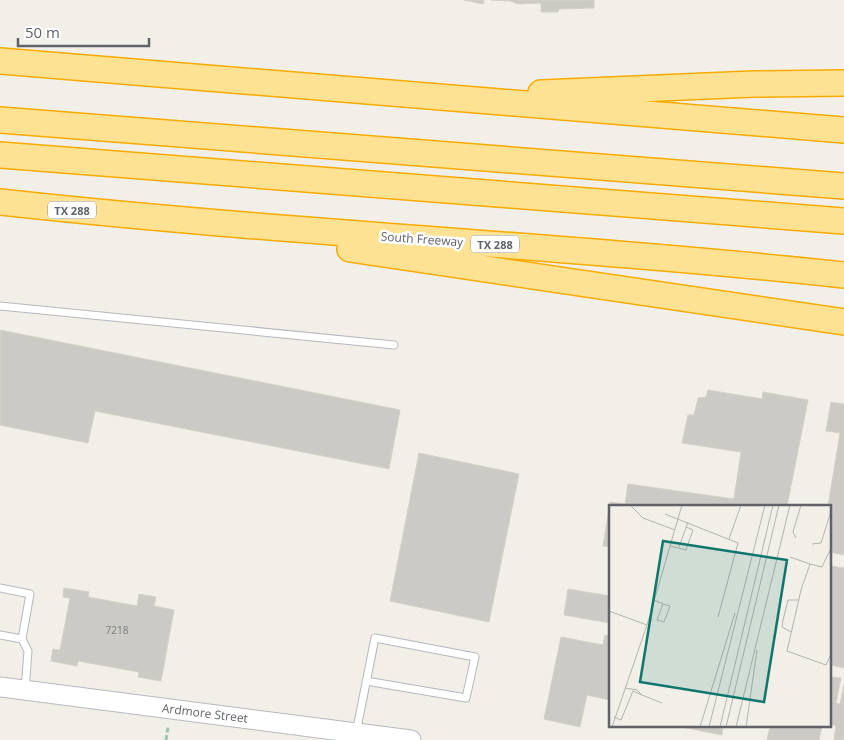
<svg xmlns="http://www.w3.org/2000/svg" width="844" height="740" font-family="'Open Sans',sans-serif">
<style>
.building{fill:#cccac5;stroke:#d6d1c6}
.lines{fill:none;stroke-linecap:round;stroke-linejoin:round}
.lane-casing{stroke:#b5b8bc;stroke-width:9}
.secondary-casing{stroke:#b6babf;stroke-width:21}
.highway-casing{stroke:#f9ab00;stroke-width:28}
.path{stroke:#9cc7a9;stroke-width:3;stroke-dasharray:5 2.5;stroke-linecap:butt}
.lane{stroke:#fff;stroke-width:7}
.secondary{stroke:#fff;stroke-width:19}
.highway{stroke:#fde293;stroke-width:25}
.labels{text-anchor:middle;dominant-baseline:central;stroke-width:5;stroke-linejoin:round;paint-order:stroke}
.number-label{font-size:10px;fill:#7a7d7f}
.shield{fill:#fff;stroke:#8f9295;stroke-width:1}
.shield-label{font-size:11px;font-weight:bold;fill:#5f6368}
.street-label{font-size:12px;fill:#5f6368;stroke:#fff}
.inset-road{fill:none;stroke:#b3b3b1;stroke-width:1}
.view{fill:#0f766e;fill-opacity:0.15;stroke:#0f766e;stroke-width:2.5}
.inset-edge{fill:none;stroke:#5f6368;stroke-width:2.5}
</style>
<rect width="100%" height="100%" fill="#f1efe8"/>
<path class="building" d="M464,0H484L483,4Z
M491,0H594V8L559,9L558,12H541V3L518,4L510,1Z
M0,330L400,410L389,469L95,411L88,443L0,425Z
M708,390L762,399L763,392L808,400L787,506H610V547L603,546L610,502L625,504L628,484L734,499L741,452L682,443L688,415H694L698,398L706,397Z
M831,402L844,404V555L830,552V506H828L840,433L826,431Z
M419,453L519,474L489,622L390,601Z
M830,566L844,568V668L830,665Z
M64,588L89,592L88,597L137,606L139,594L156,597L154,606L174,610L161,681L138,677L139,672L78,661L77,666L51,661L53,649L60,650L70,598L63,597Z
M568,589L610,596V623L564,615Z
M605,635L610,636V700L587,695L580,727L544,719L561,637L603,645Z
M830,677L841,678L836,703L840,704L844,685V740H834L836,726L830,724Z
M676,726H723L722,735Z
M770,726H822L819,740H767Z"/>
<g class="lines">
<g class="lane-casing">
<path id="lane" d="M0,306L394,345
M0,588L30,594L22,639L28,651L25,690
M0,635L22,639
M356,733L375,638L475,657L466,698L366,681"/>
</g>
<g class="secondary-casing">
<path id="secondary" d="M0,687L411,740"/>
</g>
<g class="highway-casing">
<path id="highway" d="M0,61L844,130
M541,93L754,84L844,83
M0,120L844,186
M0,155L844,221
M0,202C281,233 563,245 844,275
M350,249L844,322"/>
</g>
<path class="path" d="M166,740L168,727"/>
<use href="#lane" class="lane"/>
<use href="#secondary" class="secondary"/>
<use href="#highway" class="highway"/>
</g>
<g class="labels">
<g class="number-label">
<text x="117" y="630">7218</text>
</g>
<g class="shield">
<rect x="48" y="201.5" width="48" height="17" rx="4"/>
<rect x="471" y="235.5" width="48" height="17" rx="4"/>
</g>
<g class="shield-label">
<text x="72" y="210">TX 288</text>
<text x="495" y="244">TX 288</text>
</g>
<g class="street-label">
<text transform="translate(422 239) rotate(4)">South Freeway</text>
<text transform="translate(205 713) rotate(7)">Ardmore Street</text>
</g>
</g>
<g transform="translate(609 505)">
<rect width="222" height="222" fill="#f1efe8"/>
<path class="inset-road" d="M21,0L34,13L66,25M56,9L129,38L109,112M187,33L184,27L192,0M120,34L132,0M203,39L212,38L223,3M61,41L77,45L84,25L77,22M223,41L213,62L201,59L192,85L178,146L217,160L223,147M70,42L79,17M181,52L201,59M45,95L54,99L61,101L55,117L48,115L54,99M0,106L38,120M182,127L173,122L174,115L179,95H189M16,183L28,185L33,190L53,198M5,212L12,215L24,186L33,190M3,222L38,120L73,0M91,222L126,108M100,222L156,0M111,222L164,0M117,222L170,0M127,222L181,0M137,222L148,145"/>
<path class="view" d="M54,36L178,55L155,197L31,177Z"/>
<rect width="222" height="222" class="inset-edge"/>
</g>
<path d="M18 38v8h131v-8" fill="none" stroke="#5f6368" stroke-width="2.5"/>
<text x="25" y="38" font-size="15" fill="#5f6368" stroke="#ffffff" stroke-width="4" paint-order="stroke">50 m</text>
</svg>
